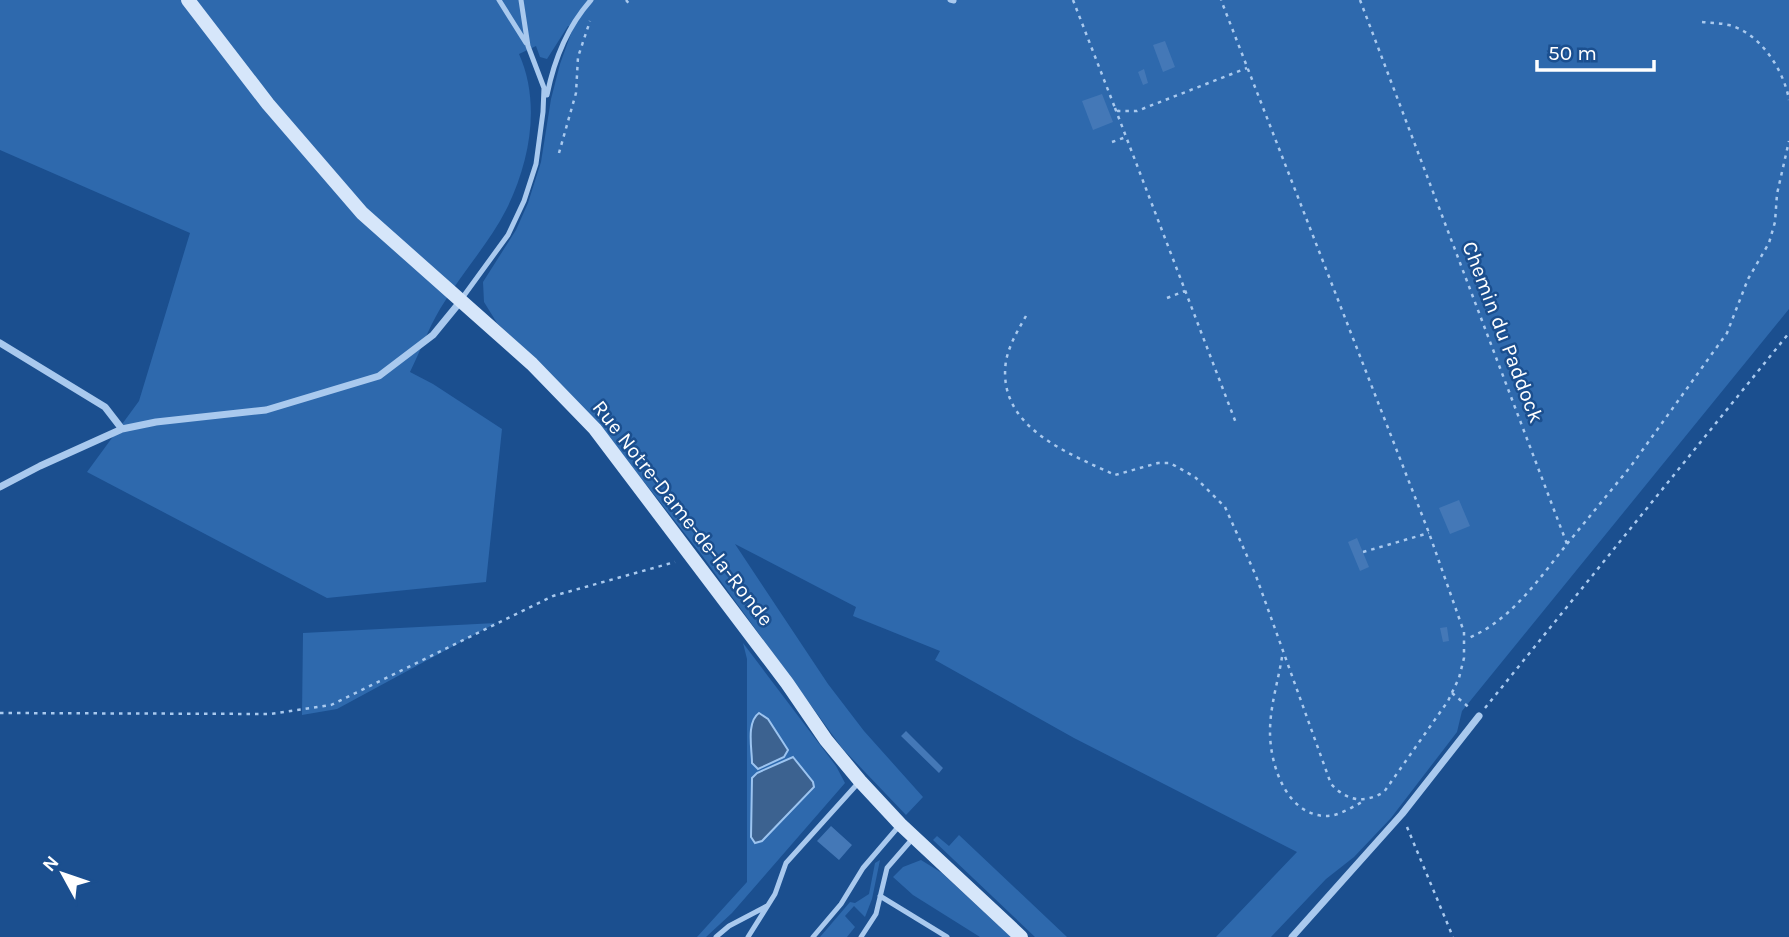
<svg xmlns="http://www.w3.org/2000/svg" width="1789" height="937" font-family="Karla,sans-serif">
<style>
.green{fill:#2e69ad}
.water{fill:#3c6290;stroke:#9cc4f0;stroke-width:2}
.building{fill:#4478b7}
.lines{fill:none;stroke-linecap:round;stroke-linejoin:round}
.path{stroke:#a9c9ee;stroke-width:2.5;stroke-dasharray:3.5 5;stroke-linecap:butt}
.lane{stroke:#a9c9ee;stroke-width:5}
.street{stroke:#a9c9ee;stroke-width:7}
.secondary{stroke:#d6e6fa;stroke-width:14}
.labels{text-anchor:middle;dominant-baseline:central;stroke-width:5;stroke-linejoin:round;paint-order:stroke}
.street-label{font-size:21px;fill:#fff;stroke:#1b4f8f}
</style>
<rect width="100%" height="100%" fill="#1b4f8f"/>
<path class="green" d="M0,0H1789V309L1462,711L1457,732L1391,818L1354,857L1326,879L1271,937H1216L1297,852L1074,738L935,660L940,651L853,616L856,607L735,544L828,684L864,731L923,797L906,815L842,748L701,554L626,459L553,376L497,323L484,302L483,282L516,230L528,203L541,162L551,99L560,64L573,28L568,26L547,59L540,57L536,46L519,54C541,103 530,162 506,210C488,245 460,275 440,309C428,329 420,352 410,372L433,384L502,429L486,582L327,598L87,472L139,401L190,233L0,150Z
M496,623L337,709L302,715L303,633Z
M743,643L836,766L845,783L732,913L706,937H697L747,882V659Z
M959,835L1067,937H1035L933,840L937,836L949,846Z
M880,860L872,899L865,917L854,906L845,916L855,927L847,937H820L850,902L855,903L869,894L875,863Z
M921,860L942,873L1011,937H980L913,895L893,877L903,867Z"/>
<path class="water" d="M759,713L768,719L788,750L784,757L758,769L752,763C752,749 746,722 759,713Z
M793,757L813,782L814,787L762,841L755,843L751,837L752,778L757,773Z"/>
<path class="building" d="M1165,41L1175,67L1163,72L1153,45Z
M1144,69L1148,83L1143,85L1138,72Z
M1102,94L1113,122L1093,130L1082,101Z
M1459,500L1470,526L1450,534L1439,508Z
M1357,538L1369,567L1360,571L1348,542Z
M1447,627L1449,641L1443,642L1440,628Z
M906,731L943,768L939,773L901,736Z
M831,826L852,845L839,860L817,841Z"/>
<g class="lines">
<path class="path" d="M626,0L631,6
M1073,0L1115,108L1118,111H1137L1247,68
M1360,0L1567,544C1538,580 1510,622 1466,639
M1702,22C1711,23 1720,23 1729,25C1760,33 1784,70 1789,100
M1115,108L1236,423
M1112,142L1126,137
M559,153L576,93L578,57L590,21
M1167,298L1185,291
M1026,316C1018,330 1009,345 1006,361C996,427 1068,453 1115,475L1158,463H1170L1195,477L1225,507L1256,576L1331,784C1347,801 1363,804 1384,792L1448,701L1459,678L1464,658V632L1429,533L1221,0
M1567,544L1631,466L1727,333L1748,279L1769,243L1775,222L1777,194L1789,141
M1363,552L1429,533
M1282,657C1278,682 1270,706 1270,732C1270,763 1285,813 1324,816C1338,817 1352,807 1364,801
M1452,693L1471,709
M1485,708L1789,333
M0,713L271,714L331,705L553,596L675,562
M1407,827L1453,937"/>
<path class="lane" d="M499,0L526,43
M950,0L954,1
M547,95C554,60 567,27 591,0
M460,301L508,235L524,201L536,164L543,112L544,88L528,46L521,0
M880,896L947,937
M716,937L729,926L767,906
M748,937L775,894L786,863L860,781
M813,937L841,904L863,868L899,826
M861,937L876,914L887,868L914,837"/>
<path class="street" d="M0,343L105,407L122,429
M0,487L40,466L122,429L156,422L266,410L379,376L433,335L460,302
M1292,937L1402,814L1479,716"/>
<path class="secondary" d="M188,0L268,104L362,213L532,364L595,429L787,683L826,740L860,781L900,824L1021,937"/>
</g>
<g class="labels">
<g class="street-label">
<text transform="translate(1503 332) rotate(69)">Chemin du Paddock</text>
<text transform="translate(683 513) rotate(52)">Rue Notre-Dame-de-la-Ronde</text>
</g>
</g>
<g transform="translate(63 874) rotate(310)" stroke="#1b4f8f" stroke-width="5" paint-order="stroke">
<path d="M0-5L12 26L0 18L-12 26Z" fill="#ffffff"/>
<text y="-10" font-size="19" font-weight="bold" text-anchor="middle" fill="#ffffff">N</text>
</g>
<path d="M1537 60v10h117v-10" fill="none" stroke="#ffffff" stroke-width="3.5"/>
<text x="1548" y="60" font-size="21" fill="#ffffff" stroke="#1b4f8f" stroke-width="5" paint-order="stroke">50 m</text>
</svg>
